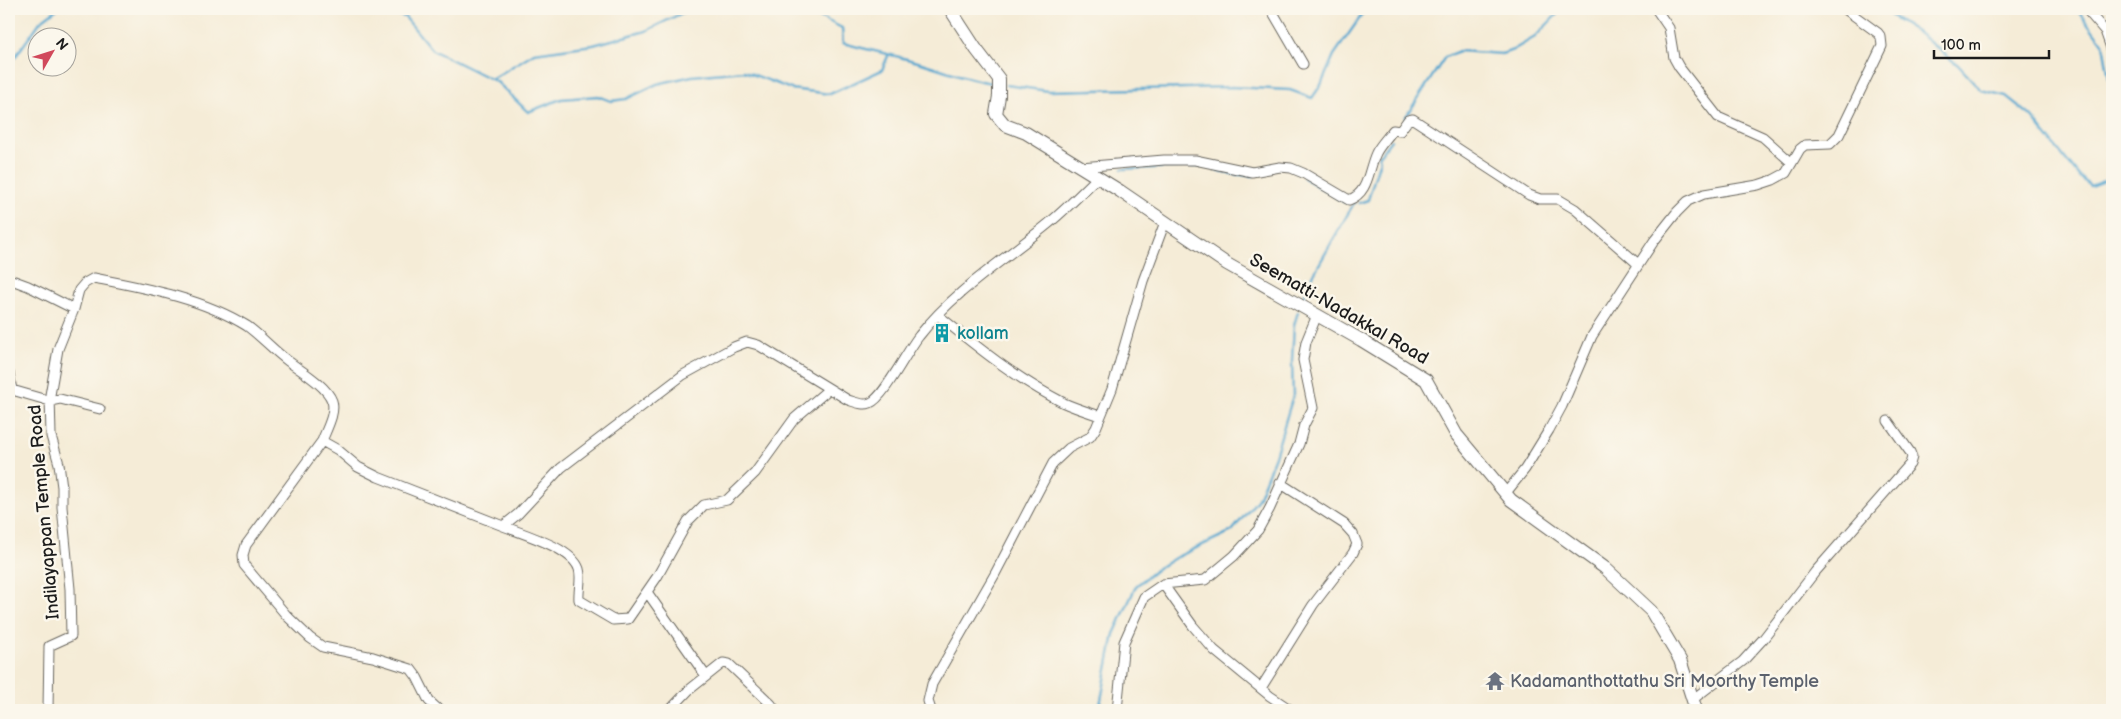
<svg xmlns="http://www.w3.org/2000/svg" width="2121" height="719" font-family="'Balsamiq Sans',sans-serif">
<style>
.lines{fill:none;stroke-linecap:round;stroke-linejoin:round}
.stream{stroke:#54a6cf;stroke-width:2.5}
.street-casing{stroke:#68655d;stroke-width:11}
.secondary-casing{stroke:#68655d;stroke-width:14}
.street{stroke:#fff;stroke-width:9}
.secondary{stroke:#fff;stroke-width:12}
.labels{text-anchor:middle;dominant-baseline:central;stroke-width:5;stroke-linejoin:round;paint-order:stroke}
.street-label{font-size:18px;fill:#1c1c1c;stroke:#fbf7ec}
.culture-label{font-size:18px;fill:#0d838f;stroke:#fbf7ec;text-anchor:start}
.worship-label{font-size:18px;fill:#5b616d;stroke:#fbf7ec;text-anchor:start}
</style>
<rect width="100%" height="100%" fill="#fbf7ec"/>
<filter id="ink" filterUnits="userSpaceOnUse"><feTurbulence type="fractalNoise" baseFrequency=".02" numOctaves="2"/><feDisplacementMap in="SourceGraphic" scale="10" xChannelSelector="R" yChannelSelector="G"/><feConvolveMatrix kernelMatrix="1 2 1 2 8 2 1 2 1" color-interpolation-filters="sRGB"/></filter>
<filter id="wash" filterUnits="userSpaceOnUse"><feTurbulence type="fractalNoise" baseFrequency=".0096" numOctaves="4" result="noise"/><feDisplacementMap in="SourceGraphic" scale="20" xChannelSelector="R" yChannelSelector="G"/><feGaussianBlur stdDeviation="1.12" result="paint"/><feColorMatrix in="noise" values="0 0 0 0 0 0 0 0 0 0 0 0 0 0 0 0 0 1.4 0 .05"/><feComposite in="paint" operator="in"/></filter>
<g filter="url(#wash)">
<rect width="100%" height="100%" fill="#f5ecd7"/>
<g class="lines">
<path class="stream" d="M381,9L405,17L432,50L497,82L528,112L561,99L598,96L611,101L626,99L657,84L692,76L744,71L791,89L830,94L882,70L888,56
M804,9L842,28L843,43C867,50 891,54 914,61C941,68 965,79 992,83
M1881,9L1917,32L1958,65L1981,90L2006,96L2031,116L2079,176L2090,186L2112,178
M2077,9L2103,44L2112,95
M13,60L40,22L57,9
M492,79L534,53L593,45L646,31L690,9
M1006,85L1048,91L1233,87L1290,90L1312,98L1321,85L1334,55L1366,9
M1405,118L1445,57L1459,51L1502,54L1513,50L1535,37L1562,9
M1122,169L1208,166L1224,173L1253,176
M1304,178L1344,202
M1359,203L1368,200L1380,160L1379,156L1391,140
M1303,299L1308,284L1354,203
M1099,710L1114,634L1136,586L1157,569L1175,558L1232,531L1258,499L1275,456L1293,396L1292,361L1294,325L1298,312"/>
</g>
</g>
<g filter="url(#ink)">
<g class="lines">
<g class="street-casing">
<path id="street" d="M1271,9L1303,64
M1656,9L1669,28L1674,58L1679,67L1718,117L1763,137L1792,163
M2086,9L2105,31L2112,51
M1081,167L1164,160H1195L1252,172L1280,167L1291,168L1303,173L1349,200C1369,193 1368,170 1376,153C1380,145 1388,137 1393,130L1400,131L1408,120L1413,119L1529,195L1540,199H1558L1575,209L1638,264
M9,279L28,286L74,309
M938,315C978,348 1017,379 1064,403C1075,408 1088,412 1100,416
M9,373L12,390L50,401L60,399L100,409
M322,441L246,545L243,555L244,565L287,616L310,638L323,647L373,657L411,669L417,677L429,701L439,710
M1505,494L1525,469L1549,430L1562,406L1592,336L1654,241L1677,212L1688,201L1704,194L1758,185L1773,180L1786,173L1800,149L1805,145L1830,144L1839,135L1882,46L1881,37L1878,33L1845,9
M503,526C523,534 572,548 579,569C582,578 578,591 579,600L613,620L628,619L657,577L688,521L704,505L727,500L755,473L794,419L829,389
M1163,584L1193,626L1214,650L1270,696L1291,710
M647,592L706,676
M1261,688L1313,605L1353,553L1357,544L1353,534L1344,524L1280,483
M1692,700L1743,661L1764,638L1815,572L1910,464L1912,457L1910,452L1888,421
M48,710L49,646L71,636L70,589L62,507V487L59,464L51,436L50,395L58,349L74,309L79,290L85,283L94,278C145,288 202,298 247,326C261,336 273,350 288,361C300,370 327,386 332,401C336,413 326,430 322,441L338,450L358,467L378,477L503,526L518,514L561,468L683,375L734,347L747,342L758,345L848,400C855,402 863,406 870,403C884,398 908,349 919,336C954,291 1004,260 1048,224C1065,210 1082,193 1098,177
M670,710L689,690L723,663L729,664L771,704L775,710
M931,710L928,701L932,684L995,574L1053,463L1069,448L1090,437L1096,428L1112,389L1143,281L1165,222
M1117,710L1124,642L1144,597L1163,584L1205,580L1234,556L1258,530L1270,508L1299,444L1304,425L1313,408L1303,360L1306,342L1317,315"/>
</g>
<g class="secondary-casing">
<path id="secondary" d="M950,9L976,49L999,79V96L996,114L1005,125L1026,133L1120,191L1227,264L1361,340L1426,380L1456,434L1511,500L1605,568L1651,611L1680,660L1696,710"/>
</g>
<use href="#street" class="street"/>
<use href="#secondary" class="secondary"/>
</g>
</g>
<defs>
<g id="building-bare" transform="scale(1.5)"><path d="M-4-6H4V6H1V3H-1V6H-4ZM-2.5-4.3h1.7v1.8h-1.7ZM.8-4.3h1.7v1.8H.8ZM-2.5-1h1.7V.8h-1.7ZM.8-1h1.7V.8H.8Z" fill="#0f9aa8" stroke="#fbf7ec" stroke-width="2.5" paint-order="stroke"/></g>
<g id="temple-bare" transform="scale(1.5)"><path d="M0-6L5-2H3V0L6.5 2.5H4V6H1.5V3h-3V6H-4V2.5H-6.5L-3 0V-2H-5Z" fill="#6b7280" stroke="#fbf7ec" stroke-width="2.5" paint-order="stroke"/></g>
</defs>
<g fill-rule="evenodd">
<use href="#building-bare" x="942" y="333"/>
<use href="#temple-bare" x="1495" y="681"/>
</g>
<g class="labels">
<g class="street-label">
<text transform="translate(1339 309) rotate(30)">Seematti-Nadakkal Road</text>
<text transform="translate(44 512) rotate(-95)">Indilayappan Temple Road</text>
</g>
<g class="culture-label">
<text x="957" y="333">kollam</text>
</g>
<g class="worship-label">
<text x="1510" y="681">Kadamanthottathu Sri Moorthy Temple</text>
</g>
</g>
<rect width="2121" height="719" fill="none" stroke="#fbf7ec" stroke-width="30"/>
<g transform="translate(52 52) rotate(51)"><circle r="24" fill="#fbf7ec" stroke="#a29f99"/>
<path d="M0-4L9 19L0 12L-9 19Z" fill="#d1495b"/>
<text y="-8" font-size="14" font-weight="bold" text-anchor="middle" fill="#1c1c1c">N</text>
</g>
<path d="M1934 50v8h115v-8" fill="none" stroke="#1c1c1c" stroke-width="2.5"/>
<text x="1941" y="50" font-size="15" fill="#1c1c1c" stroke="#fbf7ec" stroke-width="4" paint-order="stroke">100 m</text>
</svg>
